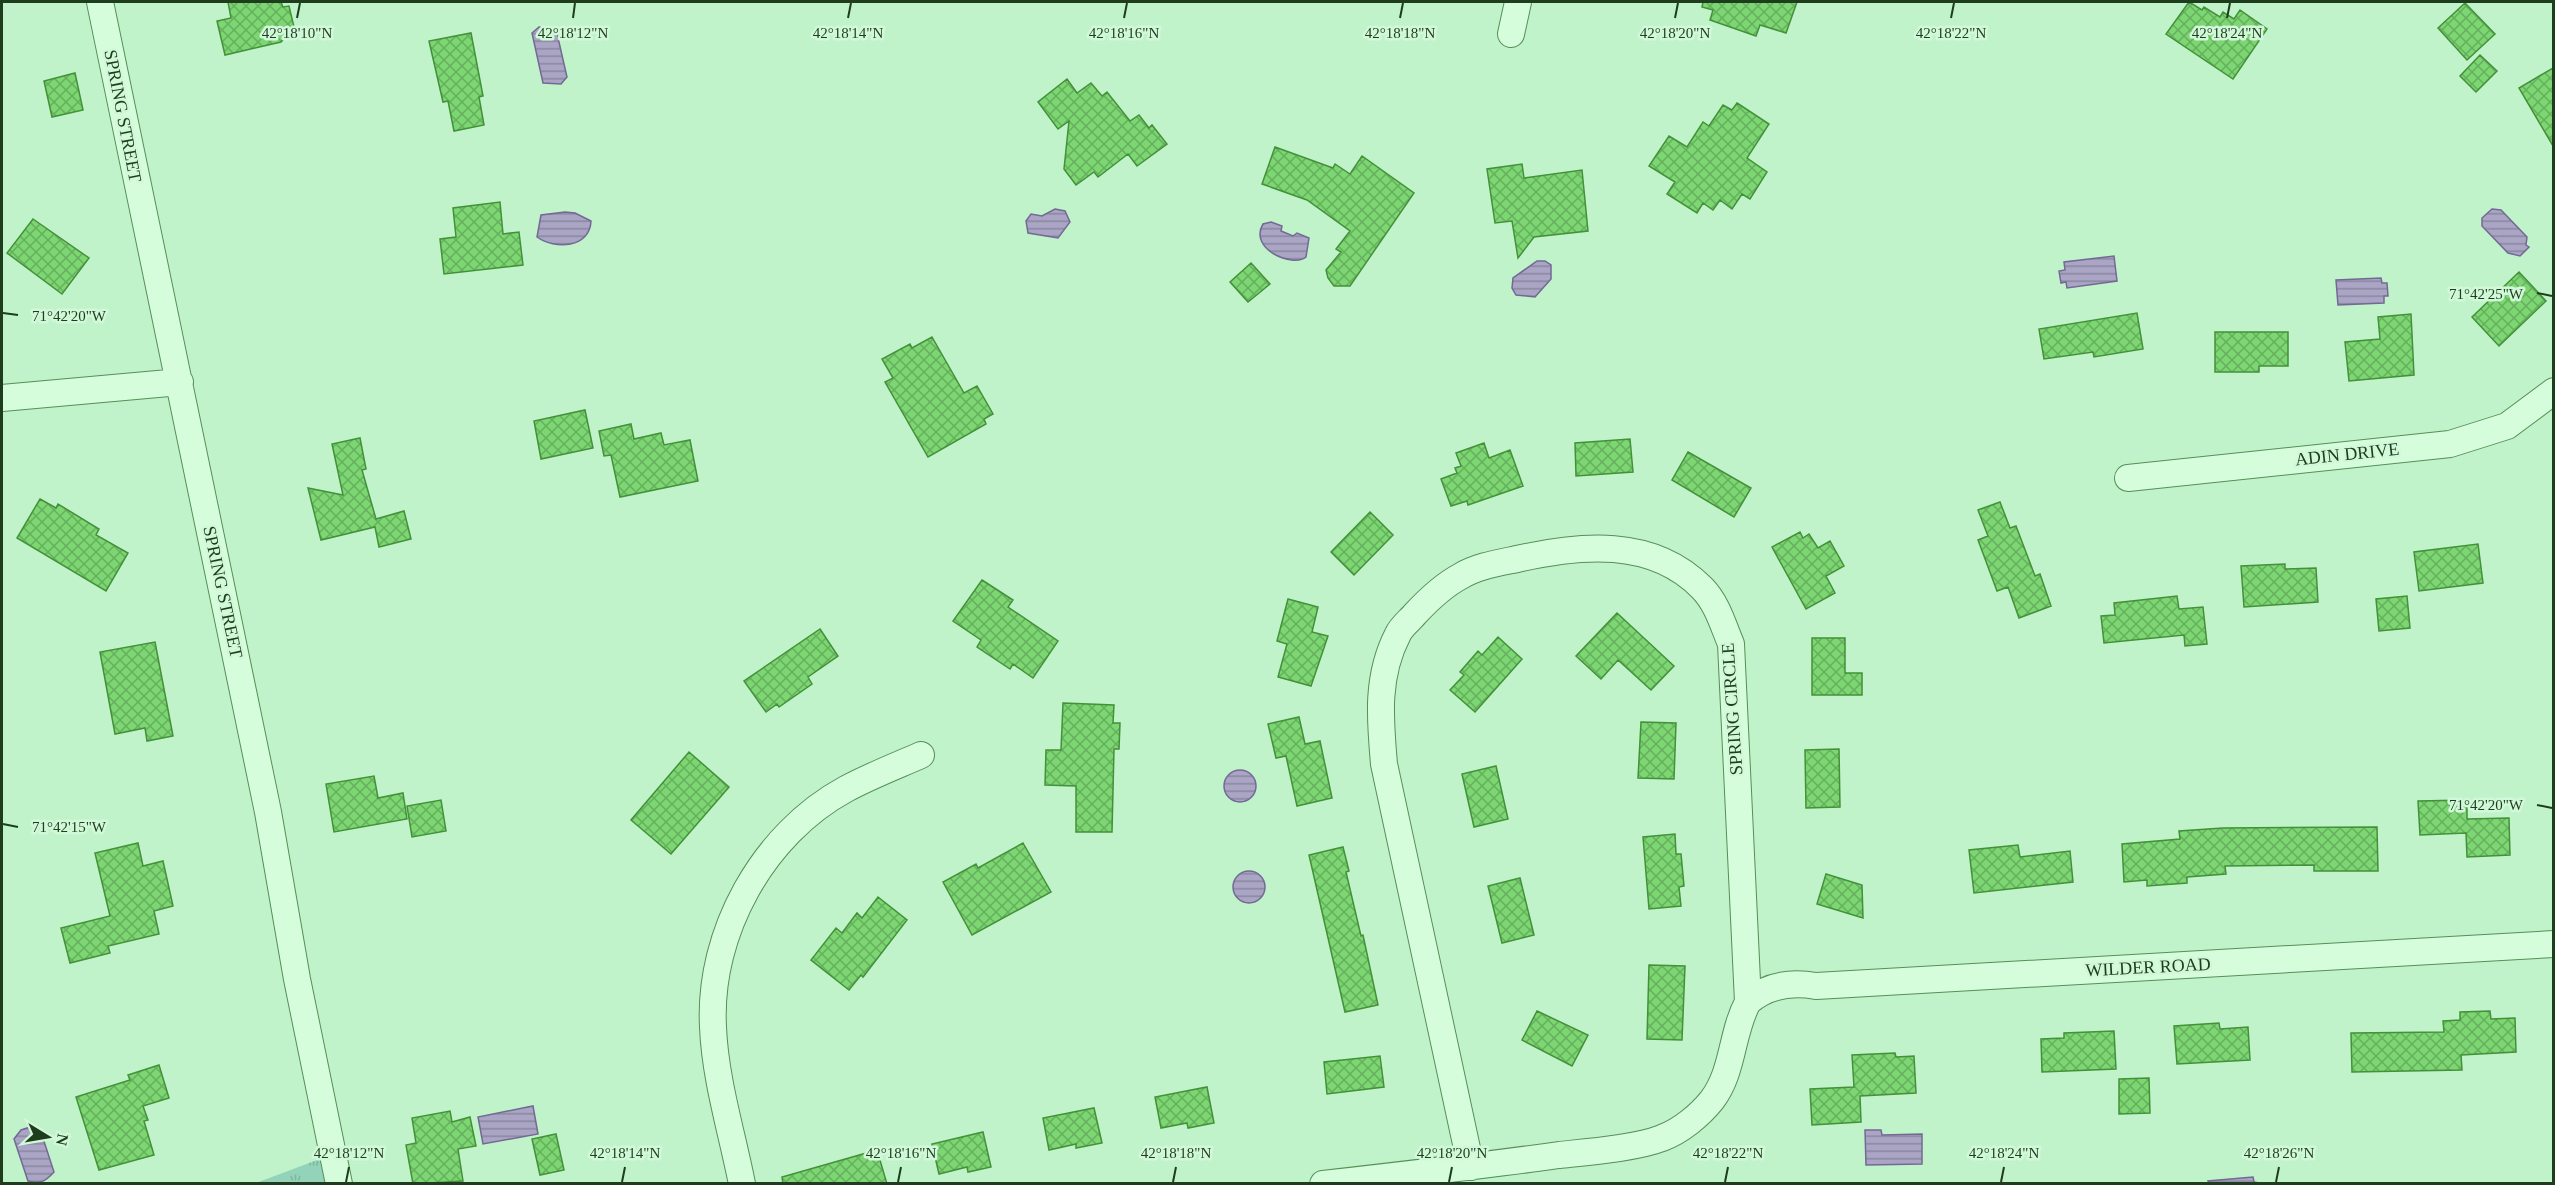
<svg xmlns="http://www.w3.org/2000/svg" width="2555" height="1185" font-family="Georgia,serif">
<style>
.park{fill:url(#park-tufts)}
.water{fill:url(#water-rules);stroke:#736994;stroke-width:1.5}
.building{fill:url(#building-cross-hatch);stroke:#439139;stroke-width:1.5}
.lines{fill:none;stroke-linecap:round;stroke-linejoin:round}
.minor-casing{stroke:#568f57;stroke-width:28}
.minor{stroke:#d5fddc;stroke-width:26}
.ticks{fill:none;stroke:#1d3d1c;stroke-width:2}
.labels{text-anchor:middle;dominant-baseline:central;stroke-width:5;stroke-linejoin:round;paint-order:stroke}
.street-label{font-size:18px;fill:#1d3d1c;stroke:#d1f9d9}
.ticks-label{font-size:15px;text-anchor:middle;fill:#1d3d1c;stroke:#d1f9d9;stroke-width:5;stroke-linejoin:round;paint-order:stroke}
</style>
<defs>
<pattern id="park-tufts" width="24" height="20" patternUnits="userSpaceOnUse" patternTransform="scale(1.5)"><rect width="24" height="20" fill="#93d3b9"/><path d="M3 7l-1-3M5 7V3M7 7l1-3M15 17l-1-3M17 17v-4M19 17l1-3" fill="none" stroke="#7eb69e"/></pattern>
<pattern id="water-rules" width="6" height="5" patternUnits="userSpaceOnUse" patternTransform="scale(1.5)"><rect width="6" height="5" fill="#aaa4c5"/><path d="M0 2.5h6" fill="none" stroke="#8a879f"/></pattern>
<pattern id="building-cross-hatch" width="8" height="8" patternUnits="userSpaceOnUse" patternTransform="scale(1.5)"><rect width="8" height="8" fill="#7cd672"/><path d="M0 0l8 8M0 8l8-8" fill="none" stroke="#65af5d"/></pattern>
</defs>
<rect width="100%" height="100%" fill="#c0f3ca"/>
<path class="park" d="M333,1154L339,1184H253Z"/>
<path class="water" d="M539,27L556,29L567,77L561,84L543,83L532,33Z
M1055,209L1065,211L1070,222L1058,238L1028,233L1026,221L1031,214L1042,216Z
M2492,209L2501,210L2527,237L2526,245L2529,247L2520,256L2508,253L2482,226V218Z
M565,212L575,213L591,221C590,248 555,250 537,237L541,215Z
M1271,222L1282,226L1281,231L1293,236L1297,233L1309,238L1306,257C1293,268 1248,249 1263,224Z
M2114,256L2117,281L2067,288L2066,282L2061,283L2059,271L2065,270L2064,262Z
M1537,261H1545L1551,265V279L1535,297L1516,295L1512,288L1513,278Z
M2381,278L2382,283H2387L2388,296H2384V303L2338,305L2336,280Z
M1224 786a16 16 0 1 1 32 0a16 16 0 1 1-32 0Z
M1233 887a16 16 0 1 1 32 0a16 16 0 1 1-32 0Z
M533,1106L538,1134L483,1144L478,1117Z
M30,1127L40,1129L54,1172C45,1182 40,1184 28,1181L14,1139L21,1130Z
M1865,1130H1881L1882,1135L1922,1134V1164L1866,1165Z
M2253,1177L2254,1182L2259,1183H2209L2208,1181Z"/>
<path class="building" d="M228,2H281L283,7L289,6L294,27L281,42L225,55L217,21L231,18Z
M1703,2H1797L1786,33L1760,25L1756,36L1710,20L1713,10L1702,7Z
M2189,2L2202,10L2204,7L2220,17L2223,12L2234,19L2240,10L2267,29L2233,79L2166,34Z
M2465,3L2495,34L2467,60L2438,28Z
M471,33L483,96L479,97L484,125L454,131L448,101L443,102L429,41Z
M2480,55L2497,71L2476,92L2460,76Z
M2553,68V146L2519,88Z
M75,73L83,110L52,117L44,81Z
M1067,79L1077,93L1091,83L1102,96L1107,92L1130,121L1139,115L1149,128L1152,125L1167,144L1137,166L1128,154L1098,177L1094,172L1076,185L1064,169L1069,121L1058,129L1038,102Z
M1737,103L1769,124L1747,158L1767,172L1750,199L1742,194L1732,209L1720,200L1713,210L1703,203L1697,213L1667,194L1675,182L1649,166L1669,136L1687,147L1703,122L1709,126L1723,105L1732,110Z
M1275,147L1333,168L1335,164L1350,174L1362,156L1414,193L1350,286H1334L1328,278L1326,270L1341,252L1336,249L1350,231L1307,200L1262,184Z
M1522,164L1524,178L1582,170L1588,231L1534,237L1518,258L1512,221L1495,223L1487,169Z
M500,202L503,234L519,232L523,265L444,274L440,239L456,237L453,208Z
M33,219L89,258L62,294L7,253Z
M1251,263L1270,284L1248,302L1230,282Z
M2519,272L2546,301L2499,346L2472,317Z
M2137,313L2143,349L2094,357L2093,352L2044,359L2039,329Z
M2411,314L2414,375L2349,381L2345,342L2380,339L2378,317Z
M2215,332H2288V366H2259V372H2215Z
M932,337L964,393L977,386L993,414L984,419L986,424L928,457L885,382L893,378L882,359L910,344L912,348Z
M585,410L593,448L541,459L534,421Z
M631,424L634,439L661,433L664,445L690,440L698,481L620,497L611,455L604,456L599,431Z
M360,438L366,469L362,470L376,519L404,511L411,539L379,547L375,527L321,540L308,488L343,495L332,444Z
M1630,439L1633,472L1576,476L1575,443Z
M1484,443L1489,458L1510,450L1523,486L1468,505L1467,501L1451,506L1441,479L1457,473L1455,468L1461,466L1456,453Z
M1688,452L1751,488L1734,517L1672,480Z
M40,499L56,508L58,504L99,529L96,535L128,553L106,591L17,538Z
M2000,502L2010,528L2016,526L2035,576L2040,574L2051,606L2019,618L2008,587L1997,591L1978,540L1988,536L1978,510Z
M1370,512L1393,535L1354,575L1331,552Z
M1800,532L1803,538L1809,534L1818,548L1830,541L1844,566L1826,576L1835,593L1806,609L1772,547Z
M2478,544L2483,583L2419,591L2414,552Z
M2285,564V569L2316,568L2318,602L2244,607L2241,566Z
M982,580L1013,600L1008,607L1058,641L1033,678L1013,664L1010,669L977,647L981,640L953,621Z
M2177,596L2179,609L2203,607L2207,644L2185,646L2184,635L2104,643L2101,616L2115,615L2114,603Z
M2407,596L2410,628L2379,631L2376,599Z
M1288,599L1318,607L1312,632L1328,636L1311,686L1278,677L1287,644L1277,641Z
M1617,613L1674,666L1651,690L1618,660L1601,679L1576,656Z
M820,629L838,656L808,677L812,684L779,707L777,704L766,712L744,681Z
M1498,637L1522,659L1475,712L1450,690L1464,675L1460,672L1478,651L1482,655Z
M1812,638H1845V673H1862V695H1812Z
M155,642L173,736L147,741L145,728L115,734L100,652Z
M1063,703L1114,705L1113,723H1120L1119,749H1114L1112,832H1076V786L1045,785L1046,750H1061Z
M1299,717L1305,744L1320,741L1332,798L1297,806L1286,756L1276,758L1268,724Z
M1641,722L1676,723L1674,779L1638,778Z
M1839,749L1840,807L1806,808L1805,750Z
M689,752L729,787L671,854L631,820Z
M1496,766L1508,819L1474,827L1462,774Z
M374,776L378,798L403,793L407,819L334,832L326,784Z
M441,800L446,831L412,837L407,806Z
M2467,800V819L2509,818L2510,855L2467,857L2466,833L2420,835L2418,801Z
M2377,827L2378,871H2314V865L2225,866L2226,874L2187,877V883L2147,886V880L2124,882L2122,844L2180,839L2179,831L2223,828Z
M1675,834L1676,854H1681L1684,886L1679,887L1681,906L1649,909L1643,837Z
M138,843L143,866L163,861L173,906L154,911L159,934L108,946L110,953L70,963L61,928L110,916L95,853Z
M1023,843L1051,892L972,935L943,882L976,864L978,868Z
M2018,845L2020,857L2070,851L2073,882L1974,893L1969,850Z
M1343,847L1349,871L1346,872L1361,936L1363,935L1378,1005L1345,1012L1309,855Z
M1826,874L1862,885L1863,918L1817,904Z
M1520,878L1534,935L1502,943L1488,886Z
M878,897L907,920L863,977L861,975L849,990L811,960L836,928L842,933L857,913L862,918Z
M1649,965L1685,966L1682,1040L1647,1039Z
M1537,1011L1588,1035L1572,1066L1522,1040Z
M2490,1011L2491,1019L2515,1018L2516,1052L2461,1055L2462,1070L2352,1072L2351,1033L2444,1032L2443,1021L2460,1020V1012Z
M2219,1023L2220,1029L2248,1027L2250,1060L2177,1064L2174,1026Z
M2114,1031L2116,1069L2042,1072L2041,1039L2064,1038V1033Z
M1895,1053L1896,1057L1914,1056L1916,1093L1860,1096L1861,1122L1812,1125L1810,1089L1854,1087L1852,1055Z
M1380,1056L1384,1087L1327,1094L1324,1062Z
M159,1065L169,1098L143,1106L148,1120L144,1121L154,1155L99,1170L76,1097L130,1080L128,1075Z
M2149,1078L2150,1113L2119,1114V1079Z
M1207,1087L1214,1123L1188,1128L1187,1123L1161,1128L1155,1097Z
M1094,1108L1102,1143L1076,1148V1144L1049,1150L1043,1118Z
M450,1111L452,1122L470,1117L476,1146L458,1149L463,1181L413,1184L406,1145L416,1143L412,1118Z
M983,1132L991,1167L968,1172L967,1167L939,1174L932,1144Z
M556,1134L564,1170L540,1175L532,1139Z
M877,1150L887,1184H783L782,1177Z"/>
<g class="lines">
<g class="minor-casing">
<path id="minor" d="M100,2L268,812L297,979L339,1184
M1511,34L1518,2
M2,398L180,382
M2128,478L2450,444L2507,426L2554,391
M1748,1002C1767,985 1792,982 1816,986L2554,944
M742,1184C732,1133 715,1079 713,1027C708,933 763,834 846,789C870,776 896,766 921,755
M1323,1184C1402,1175 1481,1166 1559,1155C1587,1152 1637,1148 1662,1138C1681,1131 1700,1115 1712,1100C1734,1071 1731,1033 1748,1002L1731,644C1723,625 1717,603 1702,588C1652,537 1579,545 1517,559C1498,563 1478,566 1461,576C1444,585 1428,600 1415,614C1410,620 1401,627 1398,634C1376,676 1380,719 1384,764L1471,1167"/>
</g>
<use href="#minor" class="minor"/>
</g>
<path class="ticks" d="M297,18L300,3M573,18L575,3M848,18L851,3M1124,18L1127,3M1400,18L1403,3M1675,18L1678,3M1951,18L1954,3M2227,18L2230,3M2537,293L2552,296M3,313L18,315M2537,805L2552,808M3,824L18,827M346,1182L349,1167M622,1182L625,1167M898,1182L901,1167M1173,1182L1176,1167M1449,1182L1452,1167M1725,1182L1728,1167M2001,1182L2004,1167M2276,1182L2279,1167"/>
<g class="labels">
<g class="street-label">
<text transform="translate(123 116) rotate(79)">SPRING STREET</text>
<text transform="translate(2347 454) rotate(-6)">ADIN DRIVE</text>
<text transform="translate(223 592) rotate(78)">SPRING STREET</text>
<text transform="translate(1732 709) rotate(-94)">SPRING CIRCLE</text>
<text transform="translate(2148 967) rotate(-3)">WILDER ROAD</text>
</g>
</g>
<g class="ticks-label">
<text x="297" y="38">42°18'10"N</text>
<text x="573" y="38">42°18'12"N</text>
<text x="848" y="38">42°18'14"N</text>
<text x="1124" y="38">42°18'16"N</text>
<text x="1400" y="38">42°18'18"N</text>
<text x="1675" y="38">42°18'20"N</text>
<text x="1951" y="38">42°18'22"N</text>
<text x="2227" y="38">42°18'24"N</text>
<text x="2486" y="299">71°42'25"W</text>
<text x="69" y="321">71°42'20"W</text>
<text x="2486" y="810">71°42'20"W</text>
<text x="69" y="832">71°42'15"W</text>
<text x="349" y="1158">42°18'12"N</text>
<text x="625" y="1158">42°18'14"N</text>
<text x="901" y="1158">42°18'16"N</text>
<text x="1176" y="1158">42°18'18"N</text>
<text x="1452" y="1158">42°18'20"N</text>
<text x="1728" y="1158">42°18'22"N</text>
<text x="2004" y="1158">42°18'24"N</text>
<text x="2279" y="1158">42°18'26"N</text>
</g>
<rect width="2555" height="1185" fill="none" stroke="#1d3d1c" stroke-width="6"/>
<g transform="translate(48 1137) rotate(101)" stroke="#d1f9d9" stroke-width="4.5" paint-order="stroke">
<path d="M0-4.5L10 22L0 15L-10 22Z" fill="#1d3d1c"/>
<text y="-9" font-size="16" font-weight="bold" text-anchor="middle" fill="#1d3d1c">N</text>
</g>
</svg>
